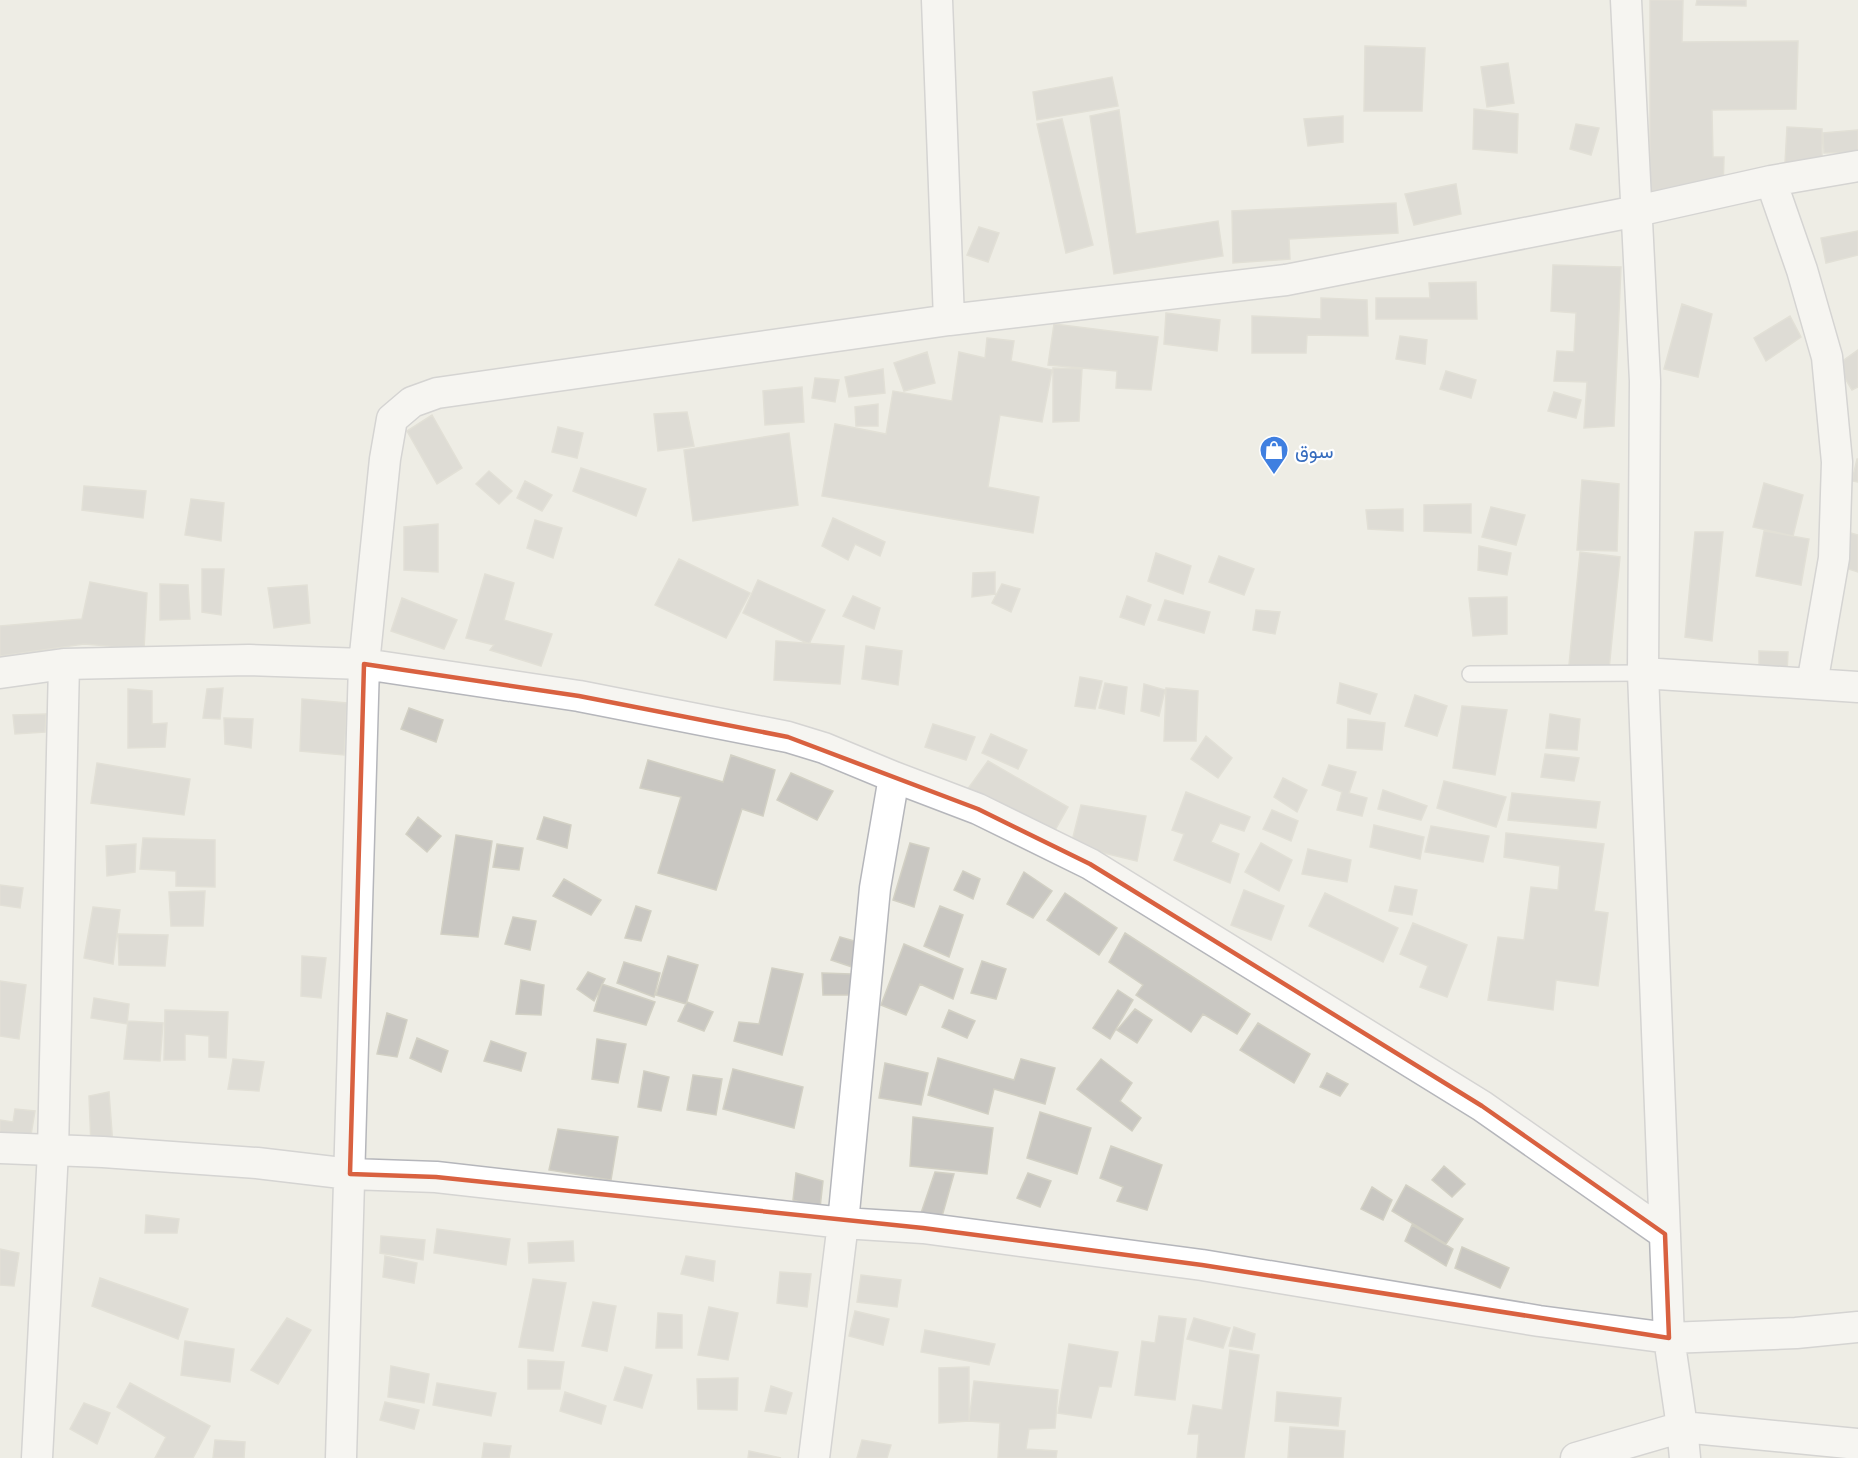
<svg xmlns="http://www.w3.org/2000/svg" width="1858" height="1458" font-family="Ubuntu,Vazirmatn,sans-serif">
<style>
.building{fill:#c9c7c2;stroke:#d2d0c4;stroke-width:1.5}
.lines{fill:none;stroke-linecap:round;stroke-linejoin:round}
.service-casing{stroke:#b5b6bb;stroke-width:18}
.minor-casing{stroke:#b5b6bb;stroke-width:33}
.service{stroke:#fff;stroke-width:15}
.minor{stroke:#fff;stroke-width:30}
.marked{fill:none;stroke:#d96140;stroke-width:4.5;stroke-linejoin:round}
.labels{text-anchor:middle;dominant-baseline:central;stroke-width:4.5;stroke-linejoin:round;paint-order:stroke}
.shop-label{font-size:20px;fill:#366cbe;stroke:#fff;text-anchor:start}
</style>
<rect width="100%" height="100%" fill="#eeede5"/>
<path class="building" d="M1650,0H1683L1682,42L1798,41L1796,109L1712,110L1713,157H1724L1723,190L1650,192Z
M1697,0H1746V6L1696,5Z
M1365,46L1425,48L1422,111H1364Z
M1508,63L1514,103L1487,107L1481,67Z
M1112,77L1118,106L1037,120L1033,92Z
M1474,109L1518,114L1517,153L1473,149Z
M1119,110L1136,234L1218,221L1223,256L1114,274L1090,116Z
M1343,116V142L1308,146L1304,119Z
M1062,119L1093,245L1066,253L1037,124Z
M1576,124L1599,128L1591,155L1570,149Z
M1787,127L1822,129V162L1785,163Z
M1858,130V152L1824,153L1823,133Z
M1456,184L1461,214L1414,225L1405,194Z
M1396,203L1398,233L1289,239L1290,259L1233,263L1232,211Z
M979,227L999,233L988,262L967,255Z
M1858,231V255L1826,263L1821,238Z
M1553,265L1621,267L1614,426L1584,428L1587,382L1554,381L1557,351L1574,352L1576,313L1551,311Z
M1476,282L1477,319H1376V298H1430L1429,283Z
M1321,298L1367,300L1368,336L1307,335L1306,353H1252V316L1321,319Z
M1682,304L1712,314L1698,377L1664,369Z
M1166,313L1220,320L1217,351L1164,344Z
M1790,316L1801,337L1766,361L1754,338Z
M1054,324L1158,337L1151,390L1116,388L1117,371L1048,365Z
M1400,336L1427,340L1425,364L1396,359Z
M987,338L1014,341L1011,361L1052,370L1042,422L1000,415L988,487L1039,497L1033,533L822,496L835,424L886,434L893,391L952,401L959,352L985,358Z
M1858,350V387L1852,390L1837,365Z
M927,352L935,383L904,391L894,363Z
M1053,368L1082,369L1079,421L1053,422Z
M883,369L885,393L849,397L845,377Z
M1446,371L1476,380L1471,398L1440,389Z
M815,378L839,380L835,402L812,398Z
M802,387L804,422L765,425L763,391Z
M1554,392L1581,400L1576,418L1548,411Z
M878,404V426H856L855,407Z
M687,412L694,446L658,451L654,414Z
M432,415L462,468L437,484L407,431Z
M558,427L583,433L577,458L552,452Z
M789,433L798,505L693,521L684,450Z
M1857,459H1858V482L1852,481Z
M581,468L646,489L636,516L573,491Z
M489,471L512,491L499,504L476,484Z
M1582,480L1619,484L1617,551L1577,550Z
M525,481L552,495L542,511L517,498Z
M1764,483L1803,495L1793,536L1753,527Z
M84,486L146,491L143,518L82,510Z
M191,499L224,503L221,541L185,535Z
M1471,504V533L1424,531V505Z
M1491,507L1525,515L1516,545L1482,537Z
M1403,509V531L1368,529L1366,510Z
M833,518L885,542L880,556L855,544L848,560L822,546Z
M535,520L562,528L553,558L527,548Z
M438,524V572L404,570V527Z
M1764,531L1809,539L1801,585L1756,576Z
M1695,532H1723L1712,641L1685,637Z
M1847,532L1858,535V572L1836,565Z
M1479,546L1511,553L1507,575L1478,570Z
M1580,552L1620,557L1609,670L1569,665Z
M1156,553L1191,566L1183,594L1148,581Z
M1219,556L1254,569L1244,595L1209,582Z
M679,559L750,593L726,638L655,605Z
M202,569H224L221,615L202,612Z
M995,572V594L972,597L973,573Z
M485,574L514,583L504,620L552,634L541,666L490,650L494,645L466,638Z
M758,580L825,610L809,644L743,613Z
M90,582L147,593L144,649L84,644L0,656V626L82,619Z
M160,584L188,585L190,619L160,620Z
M1002,584L1020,589L1011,612L992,603Z
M307,585L310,623L274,628L268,588Z
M853,596L880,608L874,629L843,616Z
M1127,596L1151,605L1144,625L1120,617Z
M1507,597V634L1473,636L1469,598Z
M402,598L457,620L444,649L391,631Z
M1165,600L1210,612L1204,633L1158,620Z
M1256,610L1280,612L1275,634L1253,630Z
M776,641L844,646L840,684L774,680Z
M866,646L902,651L898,685L862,679Z
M1759,651L1788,652L1787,674L1759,673Z
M1080,677L1102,681L1095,709L1075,706Z
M1105,683L1127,687L1124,714L1099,708Z
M1340,683L1377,694L1370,714L1337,703Z
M1144,684L1165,690L1159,716L1141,711Z
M223,688L220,719L203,718L207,689Z
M1166,688L1198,691L1196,741H1164Z
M128,689L152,691V724L167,723L165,747L128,748Z
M1415,695L1447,706L1437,736L1405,726Z
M302,699L347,703L344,755L300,751Z
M1462,706L1507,710L1495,775L1453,768Z
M409,708L443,720L436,742L401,729Z
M46,714L45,732L15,734L13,715Z
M1550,714L1580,719L1577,750L1546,748Z
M224,718L253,719L251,748L225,744Z
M1348,719L1385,723L1382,750L1347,748Z
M933,724L975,737L966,760L925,747Z
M991,734L1027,750L1018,769L982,753Z
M1206,736L1232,758L1218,778L1191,759Z
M1545,754L1579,758L1574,781L1541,777Z
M731,755L775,770L763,816L742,809L716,890L658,873L681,797L640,788L648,760L723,782Z
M988,761L1068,807L1049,841L967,790Z
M97,763L190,779L184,815L91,803Z
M1329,765L1356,772L1349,793L1367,798L1362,816L1337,810L1342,792L1322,785Z
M791,773L833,791L817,820L777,800Z
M1283,778L1307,790L1297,812L1274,797Z
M1444,781L1506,797L1496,827L1437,808Z
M1383,790L1427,806L1421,820L1378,809Z
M1186,792L1250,817L1244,831L1220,823L1211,842L1239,854L1230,883L1174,860L1184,834L1172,830Z
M1512,793L1600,802L1596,828L1508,820Z
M1081,805L1146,816L1137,861L1071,845Z
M1272,810L1298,821L1291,841L1263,829Z
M418,817L441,836L427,852L406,834Z
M544,817L571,825L567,848L537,839Z
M1374,825L1424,837L1420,859L1370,847Z
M1431,826L1489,836L1483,862L1425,852Z
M1506,833L1604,844L1594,911L1608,913L1598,986L1556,980L1553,1010L1488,1000L1498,937L1524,940L1531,887L1558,890L1560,866L1504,857Z
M456,835L492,841L478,937L441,934Z
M143,838L215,840V887L176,886V871L140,869Z
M910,843L929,848L914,907L893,900Z
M1261,843L1292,860L1279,891L1245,872Z
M136,844L135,872L107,876L106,846Z
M497,844L523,848L519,870L493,867Z
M1308,849L1351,860L1347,882L1302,874Z
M963,871L980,879L973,899L954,890Z
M1024,872L1052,891L1033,918L1007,904Z
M564,879L601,900L591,915L553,896Z
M0,885L23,888L20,908L0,905Z
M1395,886L1417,890L1412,915L1389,911Z
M1244,890L1284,906L1271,940L1231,925Z
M205,891L203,926H171L169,892Z
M1065,893L1117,928L1099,955L1047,920Z
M1325,893L1398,928L1383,962L1309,926Z
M636,906L651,911L641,941L625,938Z
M940,906L963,915L949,957L924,946Z
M93,907L120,910L113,964L84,958Z
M513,917L536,921L530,950L505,944Z
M1413,923L1467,945L1447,997L1420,987L1428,966L1400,954Z
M1125,933L1250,1014L1237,1034L1203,1014L1191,1032L1136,995L1143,985L1109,962Z
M118,934L168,935L165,966L119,965Z
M840,937L858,942L852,967L831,960Z
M904,944L963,969L953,999L920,984L906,1015L881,1005Z
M302,956L326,958L321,998L301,996Z
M668,956L698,965L686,1004L656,995Z
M982,961L1006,969L996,999L971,993Z
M624,962L660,973L654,997L617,983Z
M772,968L803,974L782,1055L734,1041L739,1022L759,1024Z
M588,972L605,979L594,1001L577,989Z
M822,973L851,974V995H823Z
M521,980L544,985L541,1015L516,1014Z
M0,981L26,985L19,1039L0,1036Z
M602,984L655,1002L646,1025L594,1011Z
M1118,990L1133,1000L1110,1039L1093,1028Z
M94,998L129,1004L127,1024L91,1018Z
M687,1002L713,1012L704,1031L678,1021Z
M1135,1009L1152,1020L1137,1043L1117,1030Z
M165,1010L228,1012L226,1058L209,1057V1036L185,1034V1060H164Z
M949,1010L975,1021L967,1038L942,1027Z
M387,1013L407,1020L397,1057L377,1054Z
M128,1021L163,1023L160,1061L124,1059Z
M1258,1023L1310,1054L1294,1083L1240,1050Z
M417,1038L448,1051L441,1072L410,1058Z
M597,1039L626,1044L618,1083L592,1079Z
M491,1041L526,1053L521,1071L484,1061Z
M938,1058L1014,1080L1021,1059L1055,1068L1045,1104L994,1089L988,1114L928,1095Z
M233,1059L264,1062L259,1091L228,1089Z
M1101,1059L1132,1083L1120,1101L1141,1118L1132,1131L1077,1089Z
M885,1063L928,1073L921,1105L879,1098Z
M733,1069L803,1087L794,1128L723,1109Z
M644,1071L669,1077L661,1111L638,1107Z
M1327,1073L1348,1084L1340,1096L1320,1087Z
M693,1075L722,1079L716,1115L687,1110Z
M109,1092L113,1146H91L89,1096Z
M15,1109L35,1111L29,1147L0,1143V1120L13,1122Z
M1040,1112L1091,1128L1077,1174L1027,1158Z
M913,1117L993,1128L987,1174L910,1166Z
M558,1129L618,1137L611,1180L549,1170Z
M1111,1146L1162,1165L1147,1210L1117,1201L1123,1187L1100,1178Z
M1444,1166L1465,1184L1452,1197L1432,1180Z
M935,1172L954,1174L941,1220L921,1213Z
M796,1173L823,1181L820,1208L793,1200Z
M1028,1173L1051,1181L1040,1207L1017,1198Z
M1406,1185L1463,1219L1446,1244L1392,1211Z
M1372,1187L1392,1200L1383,1220L1361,1209Z
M146,1215L179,1219L177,1233H145Z
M1412,1225L1453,1249L1446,1266L1405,1241Z
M437,1229L510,1239L506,1265L434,1253Z
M381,1236L425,1240L423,1260L380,1253Z
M573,1241L574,1261L529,1263L528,1243Z
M1462,1247L1509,1268L1500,1288L1455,1268Z
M0,1249L19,1253L14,1286L0,1285Z
M385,1256L417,1263L414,1283L383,1277Z
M686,1256L715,1261L713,1281L681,1274Z
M780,1272L811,1274L807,1307L777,1303Z
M861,1275L901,1280L897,1307L857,1302Z
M100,1278L188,1309L178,1339L92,1306Z
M533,1279L566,1283L553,1351L519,1347Z
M593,1302L616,1306L607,1351L582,1346Z
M709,1307L738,1313L728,1360L698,1355Z
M855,1311L889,1319L883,1345L849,1336Z
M658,1313L682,1315V1348H656Z
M1159,1316L1186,1319L1175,1400L1135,1395L1142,1341L1155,1343Z
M287,1318L311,1330L278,1384L251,1370Z
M1194,1318L1230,1328L1223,1348L1187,1339Z
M1234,1327L1255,1334L1252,1350L1229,1346Z
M925,1330L995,1344L989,1365L921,1352Z
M185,1341L234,1349L230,1382L181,1375Z
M1069,1344L1118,1352L1111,1387L1099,1386L1091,1418L1058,1413Z
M1230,1350L1259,1355L1244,1458H1197L1199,1434H1188L1193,1405L1222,1410Z
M528,1360L564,1362L560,1389H528Z
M391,1366L429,1374L424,1403L388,1397Z
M625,1367L652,1375L642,1408L614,1400Z
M969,1367V1421L939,1423V1368Z
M738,1378L737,1410L698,1409L697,1379Z
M974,1381L1058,1390L1055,1428L1029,1429L1026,1449L1057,1451L1056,1458H998L1000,1423L969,1421Z
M130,1383L210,1426L193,1458H155L166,1437L117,1407Z
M437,1383L496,1393L491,1416L433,1405Z
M771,1386L792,1393L786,1414L765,1411Z
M565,1392L606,1406L601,1424L560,1411Z
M1277,1392L1341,1398L1338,1426L1275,1421Z
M385,1402L419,1410L414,1429L380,1420Z
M84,1403L110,1413L97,1444L70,1429Z
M1290,1427L1345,1431L1343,1458H1288Z
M215,1440L245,1442L244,1458H213Z
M862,1440L891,1445L887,1458H857Z
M484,1443L511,1446L509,1458H482Z
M749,1451L781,1458H748Z"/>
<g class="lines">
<g class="service-casing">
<path id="service" d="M1470,674L1643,673"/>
</g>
<g class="minor-casing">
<path id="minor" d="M937,0L949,320
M1626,0L1645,381L1643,673L1669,1338L1682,1427L1685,1458
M1771,181L1802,270L1827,357L1837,462L1834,558L1812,684
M0,673L64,664L249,660L364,664L579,696L788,737L824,748L894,777L978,809L1090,864L1482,1106L1665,1234
M1643,673L1858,687
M0,1148L103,1152L257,1163L350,1174L436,1177L843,1223L923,1228L1202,1265L1539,1321L1669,1338L1796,1333L1858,1327
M37,1458L53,1151L64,664
M341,1458L364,664L385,459L392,419L412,402L437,393L949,320L1286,280L1637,211L1771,181L1858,166
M814,1458L843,1223L875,888L894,777
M1576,1458L1682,1427L1858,1444"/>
</g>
<use href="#service" class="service"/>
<use href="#minor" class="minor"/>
</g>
<path d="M0 0H1858V1458H0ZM364,664L579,696L788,737L978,809L1090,864L1482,1106L1665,1234L1669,1338L1202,1265L923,1228L436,1177L350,1174Z" fill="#eeede5" fill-opacity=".55" fill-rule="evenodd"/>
<path class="marked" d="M364,664L579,696L788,737L978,809L1090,864L1482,1106L1665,1234L1669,1338L1202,1265L923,1228L436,1177L350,1174Z"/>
<defs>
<g id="shop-pin" transform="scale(1.5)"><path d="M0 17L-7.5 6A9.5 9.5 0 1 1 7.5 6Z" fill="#3f7fe0" stroke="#fff"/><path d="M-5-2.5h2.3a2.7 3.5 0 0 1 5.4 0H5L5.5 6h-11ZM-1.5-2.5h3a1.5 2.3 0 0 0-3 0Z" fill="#fff"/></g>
</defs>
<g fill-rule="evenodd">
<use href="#shop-pin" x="1274" y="450"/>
</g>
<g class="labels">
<g class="shop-label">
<text x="1295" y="450">سوق</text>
</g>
</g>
</svg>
